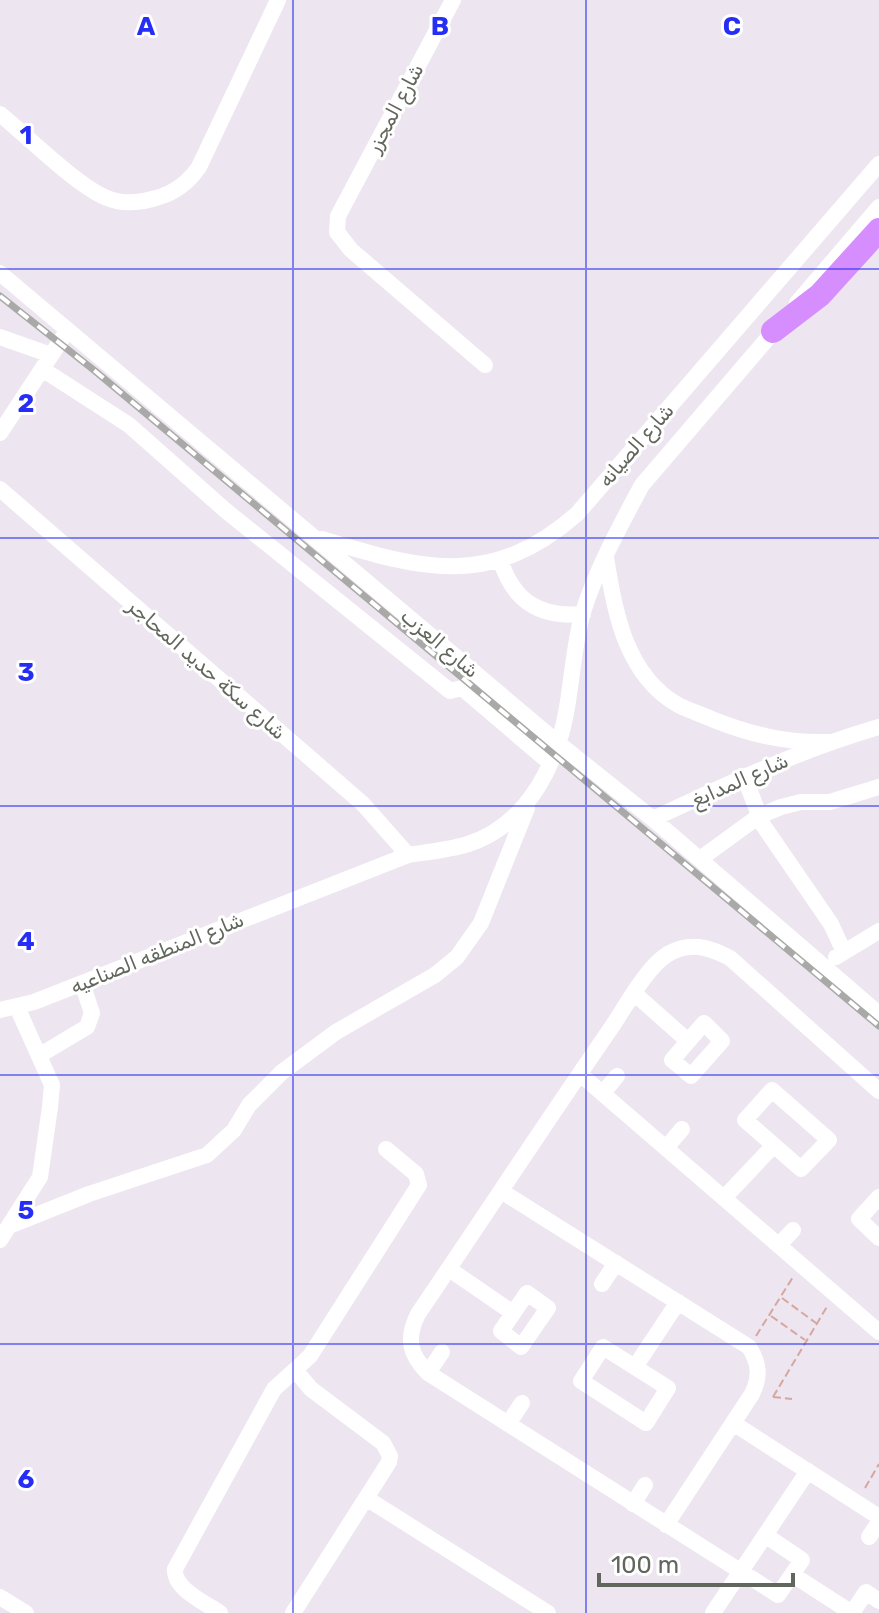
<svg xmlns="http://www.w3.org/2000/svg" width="879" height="1613" font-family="Rubik,Cairo,sans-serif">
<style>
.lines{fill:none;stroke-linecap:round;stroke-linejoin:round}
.path{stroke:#d5a79e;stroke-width:2;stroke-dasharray:8 4;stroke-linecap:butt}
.minor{stroke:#fff;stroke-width:16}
.highway{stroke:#d68eff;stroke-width:24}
.rail-casing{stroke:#a9aaa7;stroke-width:7}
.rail{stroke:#fff;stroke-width:4;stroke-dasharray:12;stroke-linecap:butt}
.grid{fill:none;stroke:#262df5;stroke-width:2;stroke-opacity:0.55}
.labels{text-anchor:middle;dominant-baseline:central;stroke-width:6;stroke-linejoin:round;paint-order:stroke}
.street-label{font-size:20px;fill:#62675d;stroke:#fff}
.grid-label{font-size:26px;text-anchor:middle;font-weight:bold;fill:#262df5;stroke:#fff;stroke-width:6;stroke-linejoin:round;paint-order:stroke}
</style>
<rect width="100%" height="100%" fill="#ede5f0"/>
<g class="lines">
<path class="path" d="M782,1298L816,1323
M771,1316L805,1340
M756,1336L793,1277
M773,1397L828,1305
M773,1397L792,1399
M865,1488L879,1464"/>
<path class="minor" d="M453,0L338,216L337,232L351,250L485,365
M0,114C27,136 77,186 107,198C123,205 139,203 156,198C175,193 188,183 199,167L278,0
M0,273L558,743L653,819L879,1014
M797,303L879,207
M0,337L51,355
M42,369L129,425L225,510L450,691L462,688L549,762
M0,433L67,331
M0,489L363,804L408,855
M322,539C421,569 490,590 577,514L879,164
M606,557C614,611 626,677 680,706C691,711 703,715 714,720C752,735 787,743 828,742
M500,559C513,601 539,618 583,614
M744,776L763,825L831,924L844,952
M653,819C727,784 800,750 879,727
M700,859L759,816L781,807L801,802H830L879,787
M836,957L879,931
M635,994L688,1041
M0,1010L34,1002L408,855C428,852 449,850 468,844C515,829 543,788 558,744C572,704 571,653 583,612C597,568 620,526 642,485L780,324
M704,1023L722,1041L691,1076L672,1060Z
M40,1055L87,1027L92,1013L82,983
M580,1074L879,1332
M772,1090L829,1140L801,1169L745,1120Z
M603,1093L617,1076
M666,1148L682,1129
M501,1191L749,1347C760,1364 760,1377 752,1394L666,1525
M879,1197L859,1219L879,1238
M724,1198L773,1146
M9,1226L89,1194L207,1155L234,1130L249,1105L282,1072L336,1032L435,975L457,957L481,923L527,808
M0,1240L40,1177L50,1107L52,1085L17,1007
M779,1245L793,1230
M449,1269L513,1313
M602,1284L616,1263
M527,1293L548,1308L521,1347L501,1331Z
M603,1347L668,1388L646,1423L581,1381Z
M635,1367L678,1302
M428,1373L442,1352
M733,1423L879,1517
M508,1424L522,1403
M366,1498L548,1613
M633,1504L645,1485
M765,1535L802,1560L778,1595L428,1373C409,1354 406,1338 418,1314C482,1220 544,1125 609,1031C624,1010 646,967 668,954C690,941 709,947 730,958L879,1091
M869,1537L879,1522
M793,1575L852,1613
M0,1597L26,1613
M220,1613C206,1603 173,1589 175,1569L274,1389L295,1370
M293,1613L389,1462L390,1456L383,1443L311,1389L295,1370L310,1356L419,1185L416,1174L386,1149
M713,1613L808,1471
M852,1613L866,1592L879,1601"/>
<path class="highway" d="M773,331L820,295L879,230"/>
<g class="rail-casing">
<path id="rail" d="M0,296L95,371L879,1026"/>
</g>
<use href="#rail" class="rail"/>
</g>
<path class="grid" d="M293,0V1613M586,0V1613M0,269H879M0,538H879M0,806H879M0,1075H879M0,1344H879"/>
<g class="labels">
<g class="street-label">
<text transform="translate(395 108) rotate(-62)">شارع المجزر</text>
<text transform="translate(636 445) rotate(-49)">شارع الصيانه</text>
<text transform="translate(440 643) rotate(40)">شارع العزب</text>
<text transform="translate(207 669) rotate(41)">شارع سكة حديد المحاجر</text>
<text transform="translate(740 780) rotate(-24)">شارع المدابغ</text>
<text transform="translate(157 953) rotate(-22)">شارع المنطقه الصناعيه</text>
</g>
</g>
<g class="grid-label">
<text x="146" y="35">A</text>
<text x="440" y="35">B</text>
<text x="732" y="35">C</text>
<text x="26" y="144">1</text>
<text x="26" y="412">2</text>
<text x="26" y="681">3</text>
<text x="26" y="950">4</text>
<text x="26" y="1219">5</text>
<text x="26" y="1488">6</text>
</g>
<path d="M599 1573v12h194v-12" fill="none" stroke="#62675d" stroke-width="4"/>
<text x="611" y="1573" font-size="24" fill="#62675d" stroke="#ffffff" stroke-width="6" paint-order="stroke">100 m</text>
</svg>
